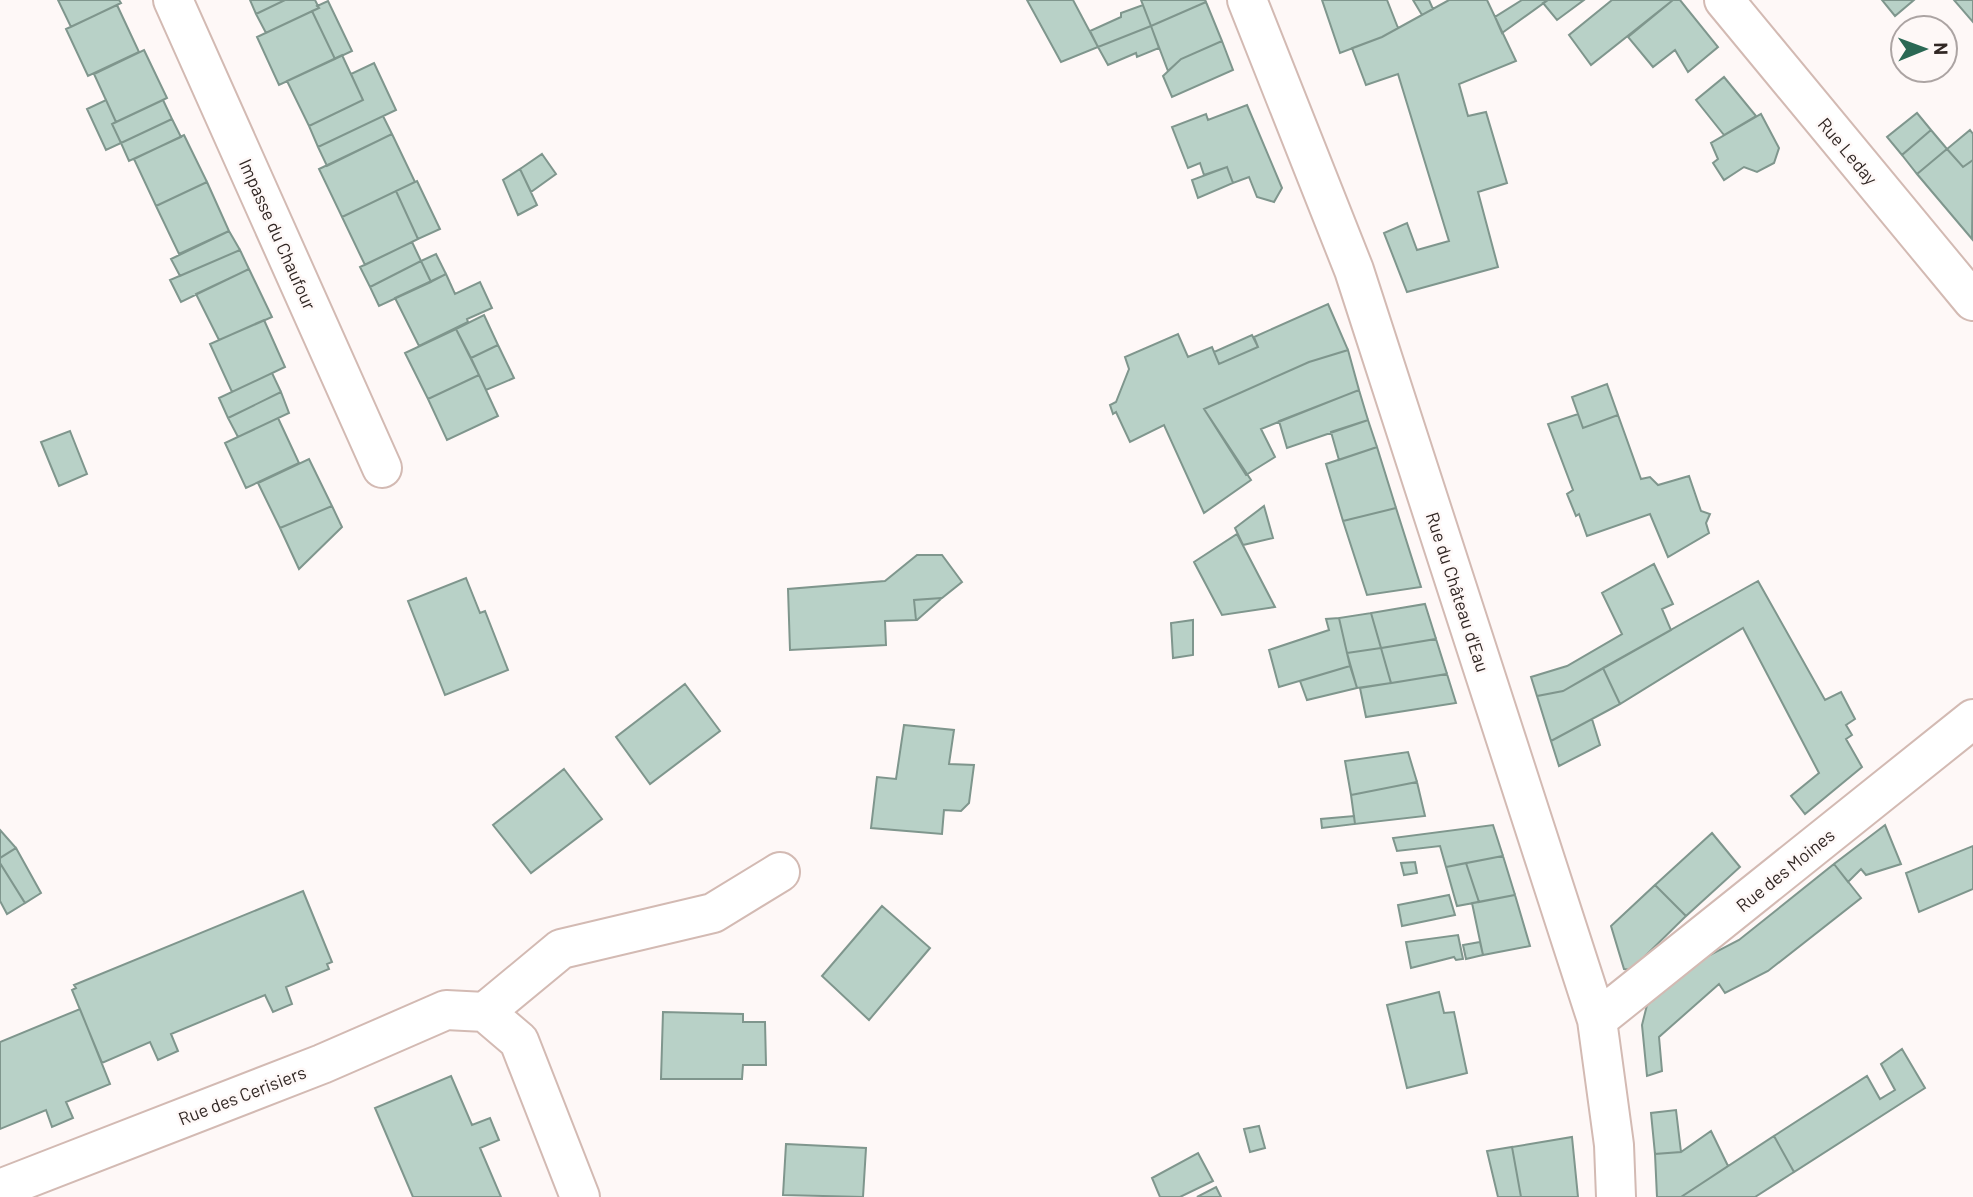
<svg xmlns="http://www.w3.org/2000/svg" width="1973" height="1197" font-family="Barlow,sans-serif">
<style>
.building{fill:#b8d1c7;stroke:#7f968d;stroke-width:2}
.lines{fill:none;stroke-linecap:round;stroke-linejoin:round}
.street-casing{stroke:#d3bab3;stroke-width:42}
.secondary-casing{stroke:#d3bab3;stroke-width:42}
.street{stroke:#fff;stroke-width:38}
.secondary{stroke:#fff;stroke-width:38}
.labels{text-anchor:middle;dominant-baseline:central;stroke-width:5;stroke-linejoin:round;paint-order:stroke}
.street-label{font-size:18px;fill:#312724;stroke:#fef8f7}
</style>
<rect width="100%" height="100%" fill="#fef8f7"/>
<path class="building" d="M58,0H119L121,3L71,27Z
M250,0H285L256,14Z
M285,0H315L319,8L266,33L256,14Z
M1027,0H1073L1098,47L1061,62Z
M1141,0H1205L1206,2L1151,26Z
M1322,0H1387L1398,28L1382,37L1340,53Z
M1413,0H1429L1433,9L1422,15Z
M1449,0H1487L1516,61L1459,84L1468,116L1486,112L1507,183L1478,192L1498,267L1407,292L1384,233L1407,223L1417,250L1449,241L1398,74L1366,85L1352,48L1382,37Z
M1522,0H1548L1502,33L1495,17Z
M1548,0H1584L1557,20L1543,3Z
M1612,0H1673L1591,65L1569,35Z
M1673,0H1680L1718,47L1688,72L1675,50L1653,67L1628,37Z
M1882,0H1914L1895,16Z
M1954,0H1973V22Z
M328,1L352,51L335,59L312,11L319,8L317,6Z
M1206,2L1222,41L1181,59L1168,71L1151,26Z
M117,5L139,52L88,76L66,29Z
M1143,5L1151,26L1098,47L1090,31L1121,17V13Z
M312,11L335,59L279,85L257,37Z
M1151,26L1159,48L1137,57L1136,53L1108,65L1098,47Z
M1222,41L1233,70L1172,97L1163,76L1181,59Z
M144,50L167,98L116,122L94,74Z
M342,55L363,100L309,126L287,81Z
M374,63L396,110L318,147L309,126L363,100L351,74Z
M1724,77L1756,116L1724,135L1696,100Z
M106,100L116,122L112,124L121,143L106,150L87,109Z
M163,100L172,119L121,143L112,124Z
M1247,105L1282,188L1274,202L1257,197L1249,177L1233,183L1227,167L1204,175L1200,163L1188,168L1172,127L1206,114L1208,120Z
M1917,113L1931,130L1902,155L1887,137Z
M1761,114L1779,148L1774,163L1757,172L1744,167L1724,180L1713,163L1718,159L1711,143Z
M383,116L392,134L327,166L318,147Z
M172,119L181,137L129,161L121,143Z
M1931,130L1947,149L1917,174L1902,155Z
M1970,130L1973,134V160L1963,167L1947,149Z
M392,134L415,182L342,217L319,169Z
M184,135L207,182L156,206L134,159Z
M1947,149L1963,167L1973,160L1972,239L1917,174Z
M542,154L556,174L531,192L520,169Z
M1227,167L1233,183L1198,198L1192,180Z
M520,169L537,205L518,215L503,180Z
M417,181L440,229L418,239L396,191Z
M207,182L229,231L179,254L156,206Z
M396,191L418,239L365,265L342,217Z
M229,231L240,250L180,276L171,259Z
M412,242L421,261L370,287L360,267Z
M240,250L249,269L181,302L170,280Z
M436,254L446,274L431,282L421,261Z
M421,261L431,282L379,306L370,287Z
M249,269L272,317L219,340L196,294Z
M446,274L455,294L480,282L492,308L467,319L468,322L419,346L395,298Z
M1328,304L1348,350L1309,362L1204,409L1251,480L1204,513L1164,425L1130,442L1116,412L1113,414L1110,405L1116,402L1129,369L1125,357L1178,334L1188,357L1212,347L1219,364L1258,347L1254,337Z
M484,315L498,345L471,358L456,329Z
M264,320L285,367L232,392L210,344Z
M456,329L479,375L428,399L405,353Z
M1252,335L1258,347L1219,364L1214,352Z
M498,345L514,378L486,390L471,358Z
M1348,350L1359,390L1261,429L1275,457L1246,475L1204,409L1309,362Z
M272,373L281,392L228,418L219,398Z
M479,375L498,416L447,440L428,399Z
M1607,384L1618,415L1583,428L1572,397Z
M1359,390L1368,420L1287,448L1279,421Z
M281,392L289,413L238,437L228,418Z
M1578,414L1583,428L1618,415L1641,479L1650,477L1658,485L1689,476L1701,511L1710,514L1706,523L1709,533L1668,557L1650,514L1587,536L1579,514L1576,516L1567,494L1573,490L1548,424Z
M278,418L299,463L246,488L225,443Z
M1368,420L1377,447L1339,460L1331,432Z
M70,431L87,474L59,486L41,442Z
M1377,447L1396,508L1343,521L1326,464Z
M309,459L332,506L280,528L258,483Z
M332,506L342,527L299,569L280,528Z
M1264,506L1273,538L1243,545L1235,528Z
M1396,508L1421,587L1367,595L1343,521Z
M1237,534L1275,607L1222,615L1194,562Z
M917,555H942L962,582L942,598L914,600L916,620L885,621L886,645L790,650L788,589L885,581Z
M1654,564L1673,604L1662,609L1671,630L1563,691L1537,696L1531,677L1567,666L1622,634L1602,593Z
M466,578L480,613L485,611L508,670L445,695L408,601Z
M1758,581L1825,700L1841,692L1855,719L1846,725L1852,735L1846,739L1862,767L1805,814L1791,796L1819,773L1743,628L1620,704L1603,668Z
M942,598L917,620H916L914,600Z
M1425,604L1436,639L1381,648L1371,613Z
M1371,613L1381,648L1347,653L1339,618Z
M1339,618L1350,666L1279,687L1269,650L1329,630L1326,619Z
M1193,620V655L1173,658L1171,623Z
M1436,639L1447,674L1391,683L1381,648Z
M1381,648L1391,683L1357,688L1347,653Z
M1350,666L1357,688L1307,700L1300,681Z
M1603,668L1620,704L1551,741L1537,696L1563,691Z
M1447,674L1456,703L1366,717L1360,688Z
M685,684L720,731L650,784L616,737Z
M1592,719L1600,745L1559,766L1551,741Z
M904,725L954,730L949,764L974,765L969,803L961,811L944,810L942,834L871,828L877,777L896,779Z
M1408,752L1417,782L1351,795L1345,761Z
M564,769L602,819L531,873L493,825Z
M1417,782L1425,816L1355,824L1351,795Z
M1354,816L1355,824L1322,828L1321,819Z
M1493,825L1503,856L1446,867L1440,846L1397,851L1393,838Z
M1885,825L1901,864L1866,875L1861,869L1848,882L1834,864Z
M0,830L16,848L0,858Z
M1712,833L1740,867L1686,916L1655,885Z
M1973,846V889L1919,912L1906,873Z
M16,848L41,893L25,903L0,863V858Z
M1503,856L1515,895L1479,902L1466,863Z
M1415,862L1417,873L1404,875L1401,863Z
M0,863L25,903L7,914L0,901Z
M1466,863L1479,902L1457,906L1446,867Z
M1834,864L1861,898L1768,971L1725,993L1719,984L1659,1037L1662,1071L1647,1076L1642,1025L1647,1005L1706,957L1739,940Z
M1655,885L1686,916L1631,970L1624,969L1611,926Z
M303,891L332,962L327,964L329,969L286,987L292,1004L273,1012L265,995L171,1034L178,1051L158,1060L150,1042L102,1063L72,990L76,988L74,985Z
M1449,895L1455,915L1402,926L1398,905Z
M1515,895L1530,946L1483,955L1472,903Z
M882,906L930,948L869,1020L822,976Z
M1458,935L1463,959L1456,960L1454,957L1411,968L1406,942Z
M1480,942L1483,955L1466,959L1463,945Z
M1439,992L1444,1013L1454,1012L1467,1073L1407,1088L1387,1005Z
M80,1009L110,1084L66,1102L73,1118L52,1127L46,1110L0,1129V1042Z
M663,1012L743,1014V1022H765L766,1065H743L742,1079H661Z
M1902,1049L1925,1088L1794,1172L1774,1136L1867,1076L1880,1099L1895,1090L1881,1064Z
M451,1076L472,1125L490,1118L499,1140L480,1148L501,1197H413L375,1108Z
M1676,1110L1681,1152L1655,1154L1651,1113Z
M1259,1126L1265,1148L1250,1152L1244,1129Z
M1711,1131L1728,1166L1681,1197H1657L1655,1154L1681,1152Z
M1774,1136L1794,1172L1755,1197H1681Z
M1572,1137L1578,1197H1521L1512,1147Z
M786,1144L866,1148L863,1197L783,1195Z
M1512,1147L1521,1197H1498L1487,1151Z
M1198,1153L1213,1181L1180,1197H1160L1152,1178Z
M1216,1187L1221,1197H1197Z"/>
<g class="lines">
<g class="street-casing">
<path id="street" d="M173,0L382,468
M1247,0L1354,270L1597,1020L1614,1145L1616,1197
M485,1012L561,949L713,913L780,872
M1597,1020L1973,719
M0,1189L322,1064L446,1010L485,1012L519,1041L580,1197"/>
</g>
<g class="secondary-casing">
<path id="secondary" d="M1724,0L1973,301"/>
</g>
<use href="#street" class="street"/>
<use href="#secondary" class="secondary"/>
</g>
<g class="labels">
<g class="street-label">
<text transform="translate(1848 151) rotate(50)">Rue Leday</text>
<text transform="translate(278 234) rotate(66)">Impasse du Chaufour</text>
<text transform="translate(1458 592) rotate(72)">Rue du Château d'Eau</text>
<text transform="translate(1785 870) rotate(-39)">Rue des Moines</text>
<text transform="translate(242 1095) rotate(-21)">Rue des Cerisiers</text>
</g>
</g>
<g transform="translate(1924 49) rotate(89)"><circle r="33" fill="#fef8f7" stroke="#aca4a3" stroke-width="2"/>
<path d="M0-5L12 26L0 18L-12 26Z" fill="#2a6854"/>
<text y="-10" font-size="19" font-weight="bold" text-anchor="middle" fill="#312724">N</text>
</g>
</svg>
